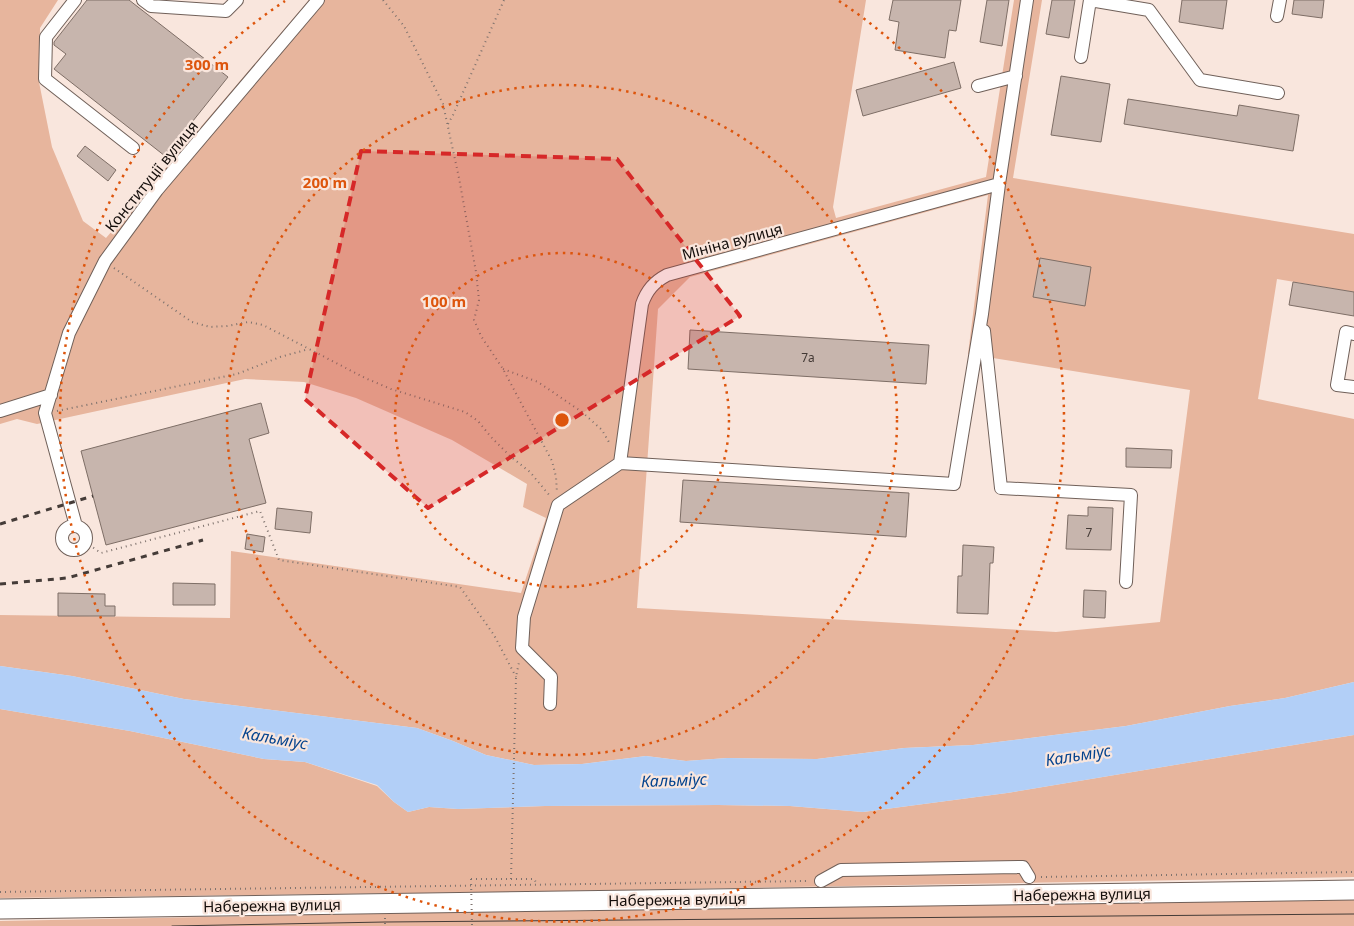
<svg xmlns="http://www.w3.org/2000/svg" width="1354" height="926" font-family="'Noto Sans',sans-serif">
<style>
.green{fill:#e7b59d;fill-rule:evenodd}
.water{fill:#b2cff7}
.building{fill:#c7b5ad;stroke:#7e6e66}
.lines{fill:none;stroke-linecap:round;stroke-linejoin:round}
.minor-casing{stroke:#706059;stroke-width:14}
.highway-casing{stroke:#706059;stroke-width:21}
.path{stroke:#7e726d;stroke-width:2;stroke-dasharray:1 4;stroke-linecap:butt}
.minor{stroke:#fff;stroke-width:12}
.highway{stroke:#fff;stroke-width:19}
.tram{stroke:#453c38;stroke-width:1}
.rail{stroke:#453c38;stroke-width:3;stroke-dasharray:6 6;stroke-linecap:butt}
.path-bridge{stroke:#7e726d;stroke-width:2;stroke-dasharray:1 4;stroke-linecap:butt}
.marked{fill:#d62828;fill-opacity:0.2;stroke:#d62828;stroke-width:4;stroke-dasharray:10 6;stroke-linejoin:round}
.ring{fill:none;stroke:#dd550c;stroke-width:2.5;stroke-dasharray:2.5 5}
.labels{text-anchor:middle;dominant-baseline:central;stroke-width:4.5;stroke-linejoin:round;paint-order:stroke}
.number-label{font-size:12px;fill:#423834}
.street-label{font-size:15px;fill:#150f0c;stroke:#f9e6dd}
.water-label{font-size:16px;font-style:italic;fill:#04438e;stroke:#f9e6dd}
.centre{fill:#dd550c;stroke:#f9e6dd;stroke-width:2.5}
.ring-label{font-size:15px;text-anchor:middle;font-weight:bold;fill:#dd550c;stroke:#f9e6dd;stroke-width:4.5;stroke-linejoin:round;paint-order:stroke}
</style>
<rect width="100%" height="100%" fill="#f9e6dd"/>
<path class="green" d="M0,0H58L40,28L39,82L52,147L83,221L106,238L309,0H866L833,207L836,218L986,177L1014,0H1042L1013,178L1354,234V292L1277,279L1258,399L1354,419V682L1285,698L1230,706L1126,726L973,745L904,748L817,759L727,758L686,761L646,756L582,764L534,765L486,755L453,741L417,728L184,699L72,676L0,666V615L230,618L231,551L521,593L546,518L523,507L527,484L452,440L356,398L304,382L245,379L37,424L17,419L0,424ZM988,195L968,354L1190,390L1160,622L1056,632L637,608L658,309L690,277Z
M0,709L130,731L264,759L305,762L377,786L394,802L408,812L429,807L458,809L545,806L718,805L790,806L863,812L1007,793L1354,735V877L503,892L0,898Z
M1354,899V926H0V921L517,911Z"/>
<path class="water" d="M0,666L72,676L184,699L417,728L453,741L486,755L534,765L582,764L646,756L686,761L727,758L817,759L904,748L973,745L1126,726L1230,706L1285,698L1354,682V735L1007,793L863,812L790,806L718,805L545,806L458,809L429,807L408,812L394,802L377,785L305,762L264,759L130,731L0,709Z"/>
<path class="building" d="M87,0H129L228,77L165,156L54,69L66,54L54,45V42Z
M893,0H961L956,31L949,30L945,58L895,50L899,22L889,20Z
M987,0H1009L1002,46L980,42Z
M1052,0H1075L1069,38L1046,34Z
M1182,0H1227L1223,29L1179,22Z
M1294,0H1324L1322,18L1292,14Z
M954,62L961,88L863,116L856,90Z
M1061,76L1110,84L1101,142L1051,135Z
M1128,99L1237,116L1239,105L1299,115L1293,151L1124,124Z
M85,146L116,170L108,181L77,156Z
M1040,258L1091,267L1085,306L1033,297Z
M1293,282L1354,292V316L1289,305Z
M690,330L929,345L926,384L688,369Z
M261,403L269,433L249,439L266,503L106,545L81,451Z
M1126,448L1172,450L1171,468L1126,467Z
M683,480L909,493L906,537L680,522Z
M1088,507L1113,508L1111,550L1066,549L1068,515L1088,516Z
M277,508L312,512L310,533L275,529Z
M247,534L265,537L263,552L245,549Z
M963,545L994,547L993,563H990L988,614L957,613L958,576H962Z
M173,583L215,584V605H173Z
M1084,590L1106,591L1105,618L1083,617Z
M58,593L105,594V606H115V616H58Z"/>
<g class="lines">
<g class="minor-casing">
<path id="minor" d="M75,0L46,37L45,79L133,148
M143,0L151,6L226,11L237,0
M1090,0L1149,10L1200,80L1278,93
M1277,16L1280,0
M1081,57L1090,0
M978,86L1016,76
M984,331L1001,488L1131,495L1126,582
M1354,334L1346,332L1337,385L1354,387
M0,411L51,395
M620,463L642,304C647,290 654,282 667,275L999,184
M76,526L45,413L69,333L105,261L157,190L318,0
M62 538a12 12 0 1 1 24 0a12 12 0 1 1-24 0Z
M550,704L551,677L522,648L524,617L558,505L620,463L954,484L982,314L999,184L1027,0
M821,881L841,870L1023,867L1029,877"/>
</g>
<g class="highway-casing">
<path id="highway" d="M0,909L1354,890"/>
</g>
<path class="path" d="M383,0L404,26L443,104L459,178L476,272L479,300L474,320L481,336L503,369L552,461L556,477L557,493
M448,124L453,115L504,0
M114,268L192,322L210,327L227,326L248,322L263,325L365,378L391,389L465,412L478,421L491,437L510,456L530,472L550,496
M503,369L538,382L582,412L602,430L610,444
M57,411L237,374L280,357L309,349
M85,542L101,553L260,511L279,560L460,587L494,635L516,677
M1041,877L1354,872
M471,879H534L537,884
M511,879L516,677L519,662
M0,892L809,881
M385,918V926"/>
<use href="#minor" class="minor"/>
<use href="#highway" class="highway"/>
<path class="tram" d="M172,926L385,922L1354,914"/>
<path class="rail" d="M0,524L93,496
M0,584L67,578L203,540"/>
<path class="path-bridge" d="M471,879L472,926"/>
</g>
<path class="marked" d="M361,151L617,159L740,316L428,508L305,399Z"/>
<g class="ring">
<circle cx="562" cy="420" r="167"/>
<circle cx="562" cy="420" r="335"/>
<path d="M839 1A502 502 0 1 1 285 1"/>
</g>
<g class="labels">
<g class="number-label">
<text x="808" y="357">7а</text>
<text x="1089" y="532">7</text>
</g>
<g class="street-label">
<text transform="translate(151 176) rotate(-51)">Конституції вулиця</text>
<text transform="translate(732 241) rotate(-15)">Мініна вулиця</text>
<text transform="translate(1082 894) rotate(-1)">Набережна вулиця</text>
<text transform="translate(677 899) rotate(-1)">Набережна вулиця</text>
<text transform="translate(272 905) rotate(-1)">Набережна вулиця</text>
</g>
<g class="water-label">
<text transform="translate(275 738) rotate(10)">Кальміус</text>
<text transform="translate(1078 755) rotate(-9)">Кальміус</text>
<text transform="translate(674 780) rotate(-2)">Кальміус</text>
</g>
</g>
<circle cx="562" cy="420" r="8" class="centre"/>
<g class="ring-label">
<text x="207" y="70">300 m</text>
<text x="325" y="188">200 m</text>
<text x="444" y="307">100 m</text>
</g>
</svg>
